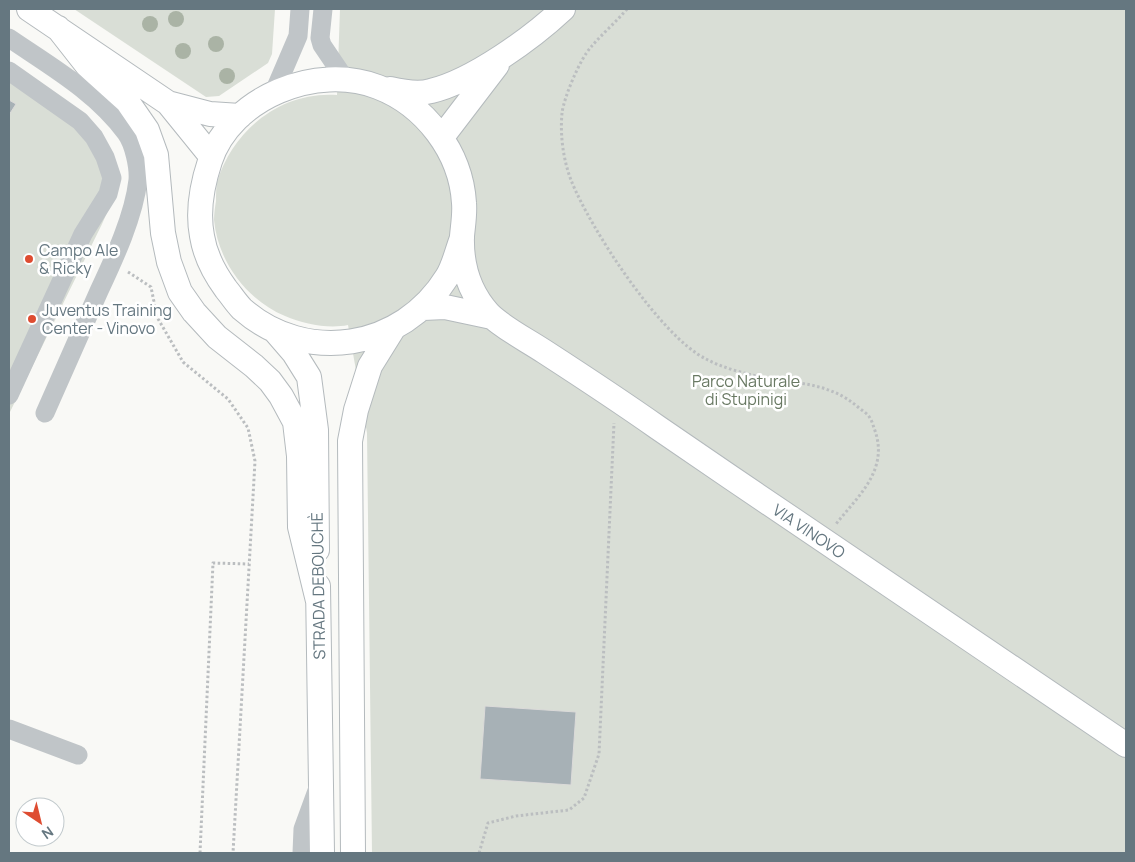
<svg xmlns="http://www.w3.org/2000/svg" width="1135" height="862" font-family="Manrope,sans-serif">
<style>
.green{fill:#d9ded6}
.building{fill:#a7b1b6;stroke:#dbdad9}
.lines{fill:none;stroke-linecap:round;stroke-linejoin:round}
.major-casing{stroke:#b4babd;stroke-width:26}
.path{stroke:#bbbec0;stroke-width:3;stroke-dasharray:2.5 2.5;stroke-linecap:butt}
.minor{stroke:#c0c5c8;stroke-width:19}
.major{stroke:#fff;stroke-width:24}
.tree{fill:#aab3a5}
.poi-dot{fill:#de4c31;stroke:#fff;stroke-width:2}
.labels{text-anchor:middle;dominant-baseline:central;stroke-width:5;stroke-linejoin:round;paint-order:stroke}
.poi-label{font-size:16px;fill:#657780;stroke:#fff;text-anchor:start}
.park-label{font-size:16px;fill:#697963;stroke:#fff}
.street-label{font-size:16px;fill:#657780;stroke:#fff}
</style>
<rect width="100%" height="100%" fill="#f9f9f6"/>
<path class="green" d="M74,9H275L272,54L268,63L219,96L206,97Z
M340,9H1126V853H372L367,433L348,325C328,329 304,324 285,316C247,300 218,262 214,220C214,214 215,207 216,201C216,195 216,188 217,182C233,130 281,91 337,95Z
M9,64L86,117L117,190L102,224L9,414Z"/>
<path class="building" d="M9,100L16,104L9,115Z
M485,706L576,712L571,785L480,779Z"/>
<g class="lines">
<g class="major-casing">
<path id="major" d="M29,9L168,103L211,156
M58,28L87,65L127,101L147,130L156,155L163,233L169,262L180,292L194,312L217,337L254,366L270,381L281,396L295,422L299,456L300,527L318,601
M390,89C403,92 418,95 431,91C473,81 532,38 563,9
M168,103L210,114L240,116
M442,137L497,65
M462,238C457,251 454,266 447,277C402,350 306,365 242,309C236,303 231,295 226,289C215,274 205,255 202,236C197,210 202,185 210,161C231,97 317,63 378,87C425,105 461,152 464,203C465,214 463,225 462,236C461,266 469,292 489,314C503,328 527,340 545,352C582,376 620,401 657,427C813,534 970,640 1126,745
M423,308L445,307L492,317
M275,331L294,353L309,377L316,430L317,550
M318,586L322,853
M353,853L350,441L356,410L370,366L393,329"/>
</g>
<path class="path" d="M627,9C616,22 602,34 591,47C580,59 564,97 562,113C560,135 563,159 571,180C590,228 660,336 706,359C721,367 739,372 756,376C793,384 829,381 859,408C863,411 868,414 870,418C872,421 873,425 874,428C890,469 859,495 836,524
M128,272L151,287L157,317L183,362L228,399L248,428L255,461L233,853
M200,853L213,563L249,564
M479,853L488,823L516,816L569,810L584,798L599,754L614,423"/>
<path class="minor" d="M323,9L320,38L322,45L345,79
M9,38C50,66 96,92 126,133C134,144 139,167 138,180C134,216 114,259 99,291C81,332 63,372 45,413
M9,71L80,121L94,137L105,157L112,178L108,194L83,234L9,395
M274,92L298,36L300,9
M9,729L78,755
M302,853L303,829L318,788"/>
<use href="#major" class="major"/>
</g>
<g class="tree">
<circle cx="176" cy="19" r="8"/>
<circle cx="150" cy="24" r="8"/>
<circle cx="216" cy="44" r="8"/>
<circle cx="183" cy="51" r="8"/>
<circle cx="227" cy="76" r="8"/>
</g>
<g class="poi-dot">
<circle cx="29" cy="259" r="5"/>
<circle cx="32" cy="319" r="5"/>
</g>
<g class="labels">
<g class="poi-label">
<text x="39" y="250">Campo Ale<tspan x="39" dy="18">&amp; Ricky</tspan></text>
<text x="42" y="310">Juventus Training<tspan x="42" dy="18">Center - Vinovo</tspan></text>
</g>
<g class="park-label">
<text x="746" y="381">Parco Naturale<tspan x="746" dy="18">di Stupinigi</tspan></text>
</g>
<g class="street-label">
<text transform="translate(809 531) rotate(34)">VIA VINOVO</text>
<text transform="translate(318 586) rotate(-91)">STRADA DEBOUCHÈ</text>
</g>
</g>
<rect width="1135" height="862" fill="none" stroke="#657780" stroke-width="20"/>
<g transform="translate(40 822) rotate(145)"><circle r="24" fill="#ffffff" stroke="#c1c9cc"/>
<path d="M0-4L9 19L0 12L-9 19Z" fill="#de4c31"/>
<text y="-8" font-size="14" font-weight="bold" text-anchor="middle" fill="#657780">N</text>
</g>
</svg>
